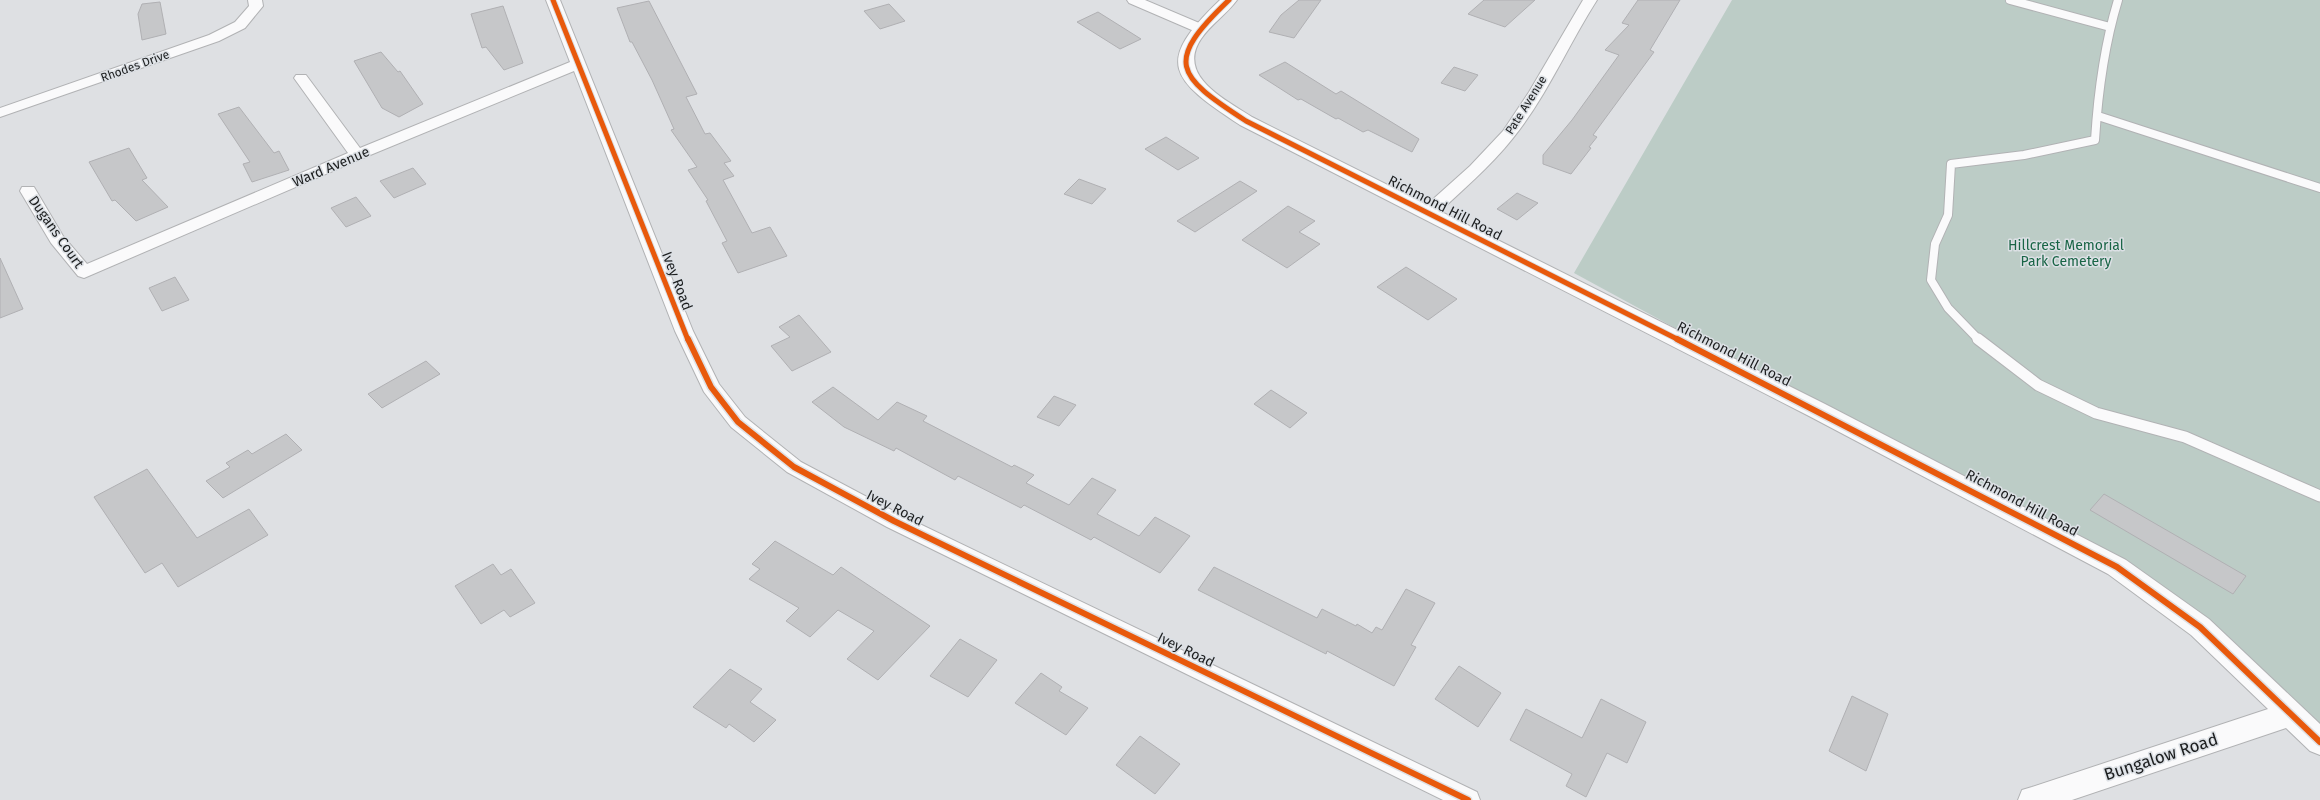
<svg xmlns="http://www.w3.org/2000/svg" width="2320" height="800" font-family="'Fira Sans',sans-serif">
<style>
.green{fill:#bcccc6}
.building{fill:#c6c7c9;stroke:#b0b0b3}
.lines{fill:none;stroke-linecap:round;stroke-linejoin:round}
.service-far1-casing{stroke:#b1b2b4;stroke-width:10}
.service-casing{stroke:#b1b2b4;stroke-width:13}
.minor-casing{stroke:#b1b2b4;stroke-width:2}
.tertiary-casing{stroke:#b1b2b4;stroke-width:2}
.service-far1{stroke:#fafafb;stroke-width:8}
.service{stroke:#fafafb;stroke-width:11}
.minor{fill:#fafafb;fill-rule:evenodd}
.tertiary{fill:#fafafb;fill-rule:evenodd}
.cycleway-far1-casing{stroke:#dce0e5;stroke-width:7}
.cycleway-casing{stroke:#dce0e5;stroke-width:9}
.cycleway-far1{stroke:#e8590c;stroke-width:5}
.cycleway{stroke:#e8590c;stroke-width:6}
.labels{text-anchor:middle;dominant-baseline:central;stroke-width:3;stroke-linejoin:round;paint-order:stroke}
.far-street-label{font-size:12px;fill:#1c1e1f;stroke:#dce0e5}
.street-label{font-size:14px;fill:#1c1e1f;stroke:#dce0e5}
.park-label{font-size:14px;fill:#196546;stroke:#dce0e5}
.near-street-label{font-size:17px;fill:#1c1e1f;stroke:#dce0e5}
</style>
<rect width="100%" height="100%" fill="#dee0e3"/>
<path class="green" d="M1732,0H2320V745L2200,627L1993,501L1574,273Z"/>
<path class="building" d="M1299,0H1321L1294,38L1269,32L1281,15Z
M1484,0H1535L1505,27L1468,14Z
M1638,0H1680L1650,50L1654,52L1593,135L1597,137L1589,147L1591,148L1571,174L1543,164V155L1572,120L1619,55L1605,50L1629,25L1622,23Z
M649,1L697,94L686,97L705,134L710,133L731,161L724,163L734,176L723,180L752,233L770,227L787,256L738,273L722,243L727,241L706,201L708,200L688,170L697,167L671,130L674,129L652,80L632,42H630L617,8Z
M160,2L166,34L142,40L138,14L142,4Z
M889,4L905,21L880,29L864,11Z
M503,6L523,63L504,70L486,47L482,48L471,14Z
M1098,12L1141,39L1120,49L1077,22Z
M381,52L398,72L400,71L423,104L399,117L382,108L354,61Z
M1285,62L1336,94L1341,91L1419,139L1412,152L1368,130L1363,132L1338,118L1336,119L1301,99L1298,100L1259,75Z
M1454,67L1478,75L1465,91L1441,83Z
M239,107L274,153L279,151L289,170L252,182L243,164L250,162L218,114Z
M1166,137L1199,158L1178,170L1145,149Z
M129,148L147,178L142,180L168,207L136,221L115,200L112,201L89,162Z
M413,168L426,184L394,198L380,181Z
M1079,179L1106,189L1092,204L1064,194Z
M1240,181L1257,191L1195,232L1177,221Z
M1517,193L1538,203L1517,220L1497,209Z
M356,197L371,216L346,227L331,208Z
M1288,206L1315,221L1299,232L1320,244L1287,268L1242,240Z
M0,258L23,309L0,318Z
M1406,267L1457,299L1428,320L1377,287Z
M175,277L189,300L162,311L149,288Z
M799,315L831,352L792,371L771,346L790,337L779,327Z
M426,361L440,374L382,408L368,394Z
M833,387L878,420L897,402L927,416L923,421L1012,467L1014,465L1034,475L1026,483L1069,505L1092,478L1116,490L1097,514L1139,536L1155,517L1190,536L1160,573L1094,537L1091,540L1024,505L1021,508L958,476L955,480L896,448L894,451L844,427L812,402Z
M1271,390L1307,413L1290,428L1254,404Z
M1054,396L1076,405L1059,426L1037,417Z
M286,434L302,450L223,498L206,481L230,467L226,463L248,450L252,454Z
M147,469L197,538L249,509L268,535L178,587L162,563L145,573L94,497Z
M2104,494L2246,576L2233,594L2090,510Z
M775,541L833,575L841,567L930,626L878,680L847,659L874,631L838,610L810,637L786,621L799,608L749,579L760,569L752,564Z
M493,564L501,575L511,569L535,603L510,617L504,610L481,624L455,586Z
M1214,567L1317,618L1322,609L1356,626L1357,624L1372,633L1376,627L1382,630L1406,589L1435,603L1411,645L1416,647L1394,686L1327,651L1326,654L1198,590Z
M960,639L997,660L968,697L930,676Z
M1459,666L1501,693L1478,727L1435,699Z
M730,669L762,689L750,702L776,720L754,742L729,724L726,728L693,707Z
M1041,673L1062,687L1059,691L1088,708L1066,735L1015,703Z
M1852,696L1888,714L1866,771L1829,751Z
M1601,699L1646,722L1627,763L1607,753L1586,797L1566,786L1572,774L1510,740L1526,709L1582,738Z
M1140,736L1180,764L1155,794L1116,765Z"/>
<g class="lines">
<g class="service-far1-casing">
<path id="service-far1" d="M2010,0L2110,27
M2098,116L2320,188
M1979,340L1948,308L1931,280L1935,244L1948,215L1951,164L2024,155L2095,140C2098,92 2104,46 2118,0"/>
</g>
<g class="service-casing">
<path id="service" d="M1978,339L2038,385L2096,413L2185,437L2320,496"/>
</g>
<g class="minor-casing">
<path id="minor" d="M248,0H262L263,6L245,28L219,41L0,117V108L209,35L235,22L249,6Z
M546,0H560L693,331L719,384L745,417L801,462L901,515L1477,792L1480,800H1443L887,527L787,472L731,427L704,392L675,331L574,71L363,158L84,278L78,276L51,243L20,191L22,187H34L63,236L87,264L348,153L294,78L296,75H306L360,148L570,62Z
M1127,0H1145L1204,25L1206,28L1199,32L1194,31L1129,3Z
M1583,0H1597C1568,45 1547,96 1513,138C1490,167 1461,191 1434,217H1422L1420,213L1422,209L1470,166L1503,131L1529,92Z"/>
</g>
<g class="tertiary-casing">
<path id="tertiary" d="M1220,0H1237C1227,14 1211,24 1201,39C1176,76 1226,100 1252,117L1825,404L2126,560L2209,619L2320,724V755L2310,751L2286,728L2072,800H2018L2022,790L2032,787L2268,709L2191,635L2108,574L1809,416L1240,125C1170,79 1154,63 1220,0Z"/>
</g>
<use href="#service-far1" class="service-far1"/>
<use href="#service" class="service"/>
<use href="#minor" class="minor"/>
<use href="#tertiary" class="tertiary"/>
<g class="cycleway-far1-casing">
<path id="cycleway-far1" d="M553,0L688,340
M1229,0C1164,62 1175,75 1246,121L1679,340"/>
</g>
<g class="cycleway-casing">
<path id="cycleway" d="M688,339L711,387L738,422L794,467L894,521L1468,800
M1677,339L2117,567L2200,627L2320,742"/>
</g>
<use href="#cycleway-far1" class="cycleway-far1"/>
<use href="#cycleway" class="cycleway"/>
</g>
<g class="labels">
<g class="far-street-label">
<text transform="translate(135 66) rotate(-20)">Rhodes Drive</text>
<text transform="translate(1526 105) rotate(-58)">Pate Avenue</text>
</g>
<g class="street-label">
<text transform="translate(331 167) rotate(-23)">Ward Avenue</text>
<text transform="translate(1445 208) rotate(27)">Richmond Hill Road</text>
<text transform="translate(56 232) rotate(55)">Dugans Court</text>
<text transform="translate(677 281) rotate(69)">Ivey Road</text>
<text transform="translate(1734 354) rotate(27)">Richmond Hill Road</text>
<text transform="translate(2022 503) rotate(28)">Richmond Hill Road</text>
<text transform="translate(895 508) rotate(27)">Ivey Road</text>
<text transform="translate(1186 650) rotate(26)">Ivey Road</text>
</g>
<g class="park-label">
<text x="2066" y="245">Hillcrest Memorial<tspan x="2066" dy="16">Park Cemetery</tspan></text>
</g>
<g class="near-street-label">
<text transform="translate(2161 757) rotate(-18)">Bungalow Road</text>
</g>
</g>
</svg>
